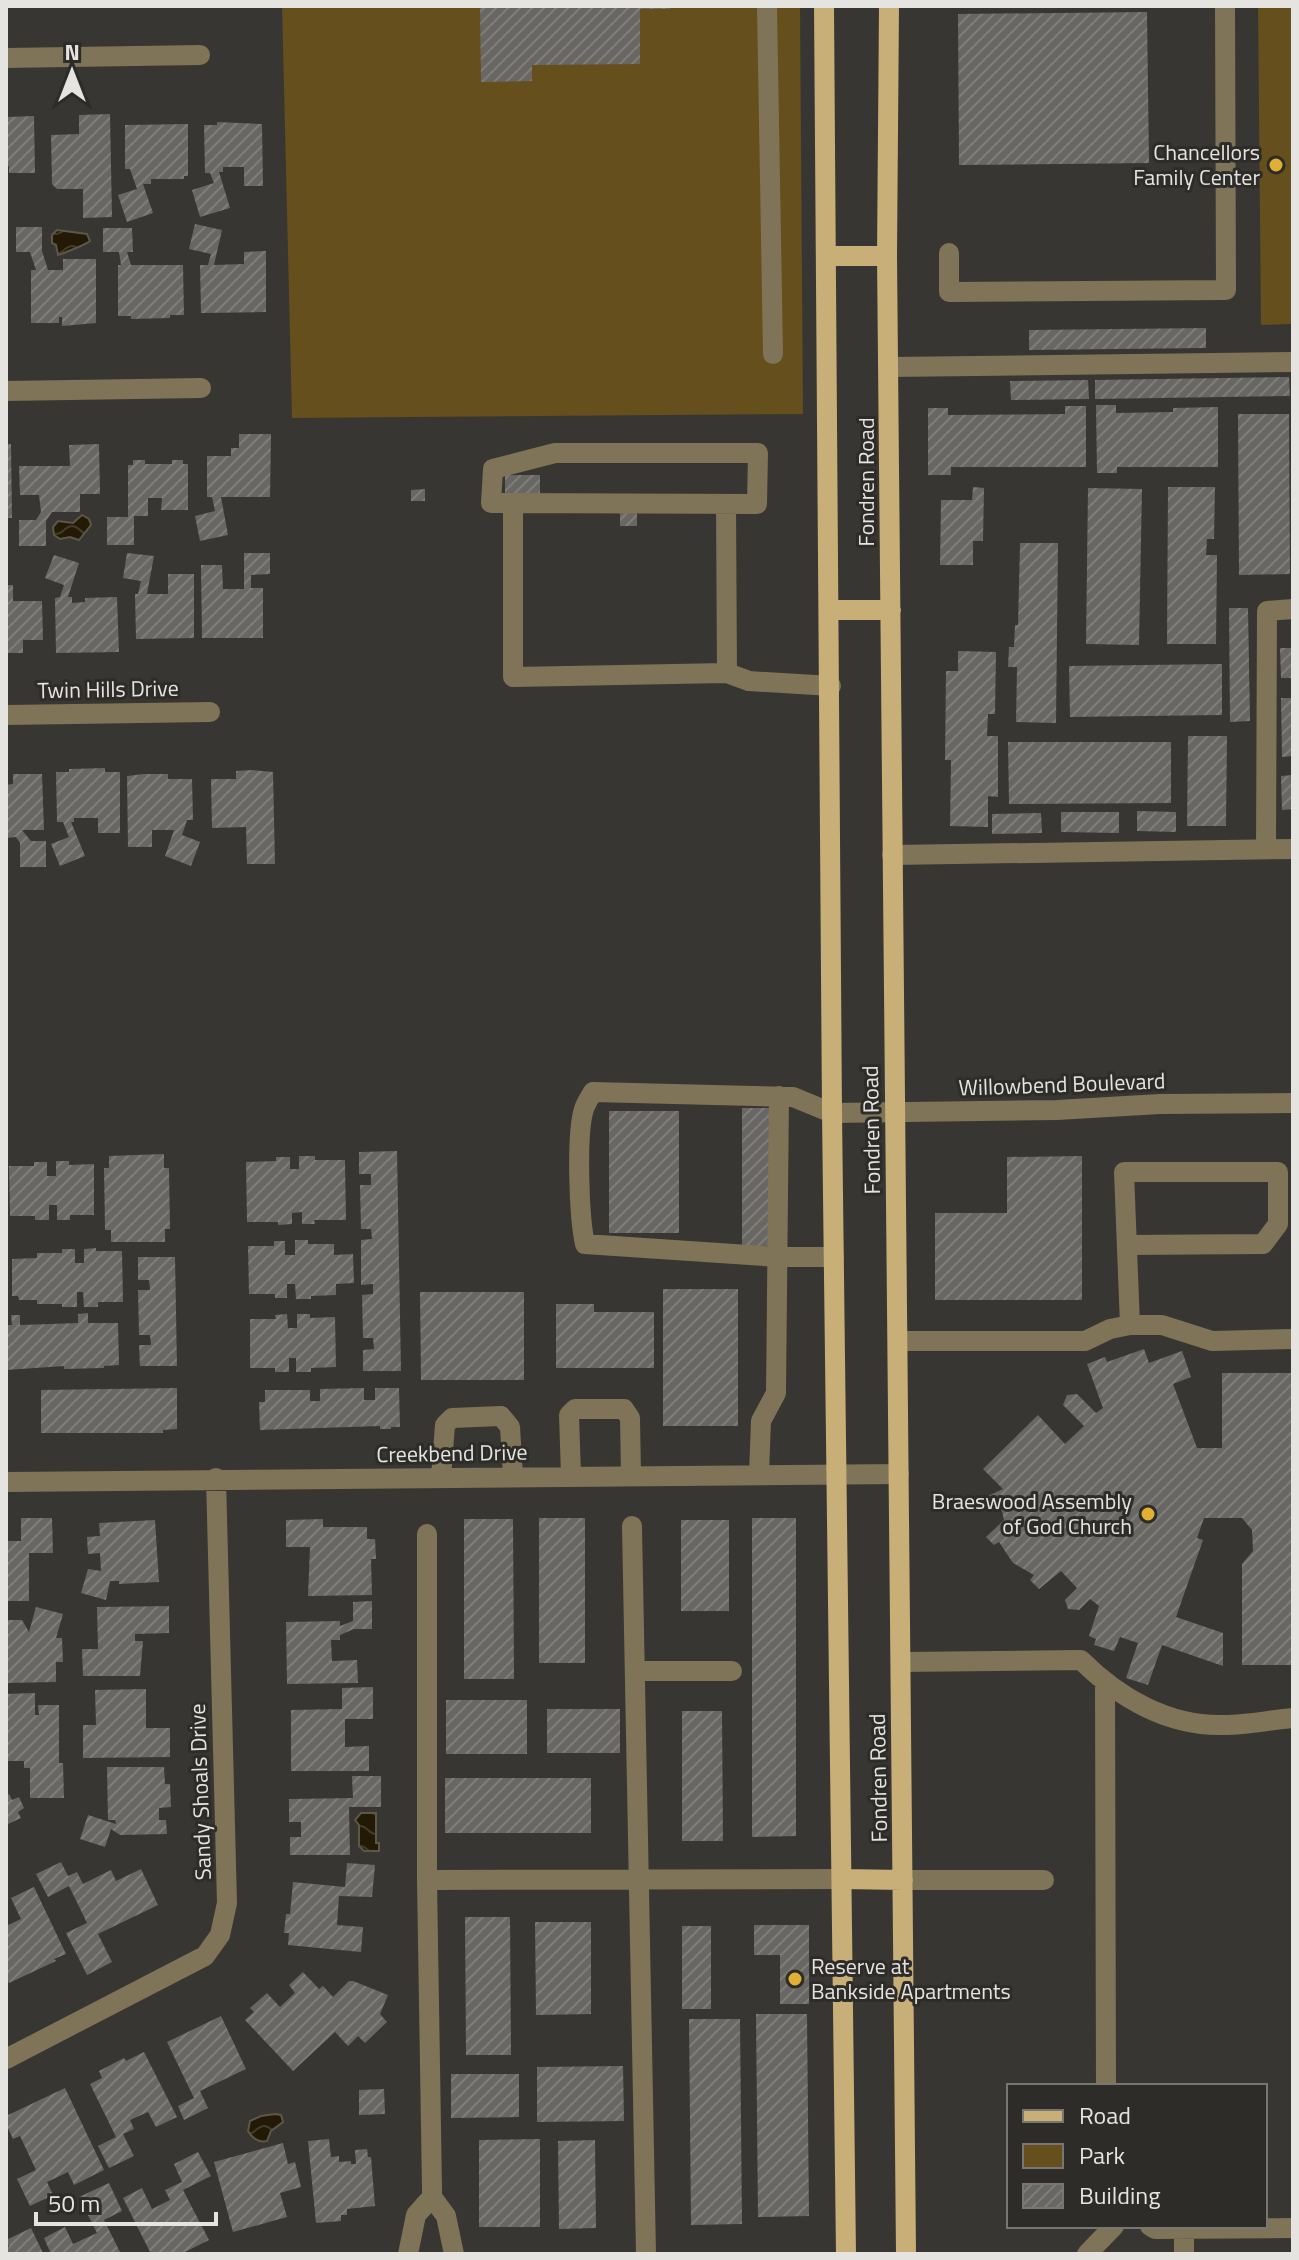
<svg xmlns="http://www.w3.org/2000/svg" width="1299" height="2260" font-family="'Titillium Web',sans-serif">
<style>
.park{fill:#644f1d}
.water{fill:url(#water-waves);stroke:#5d5747;stroke-width:2}
.building{fill:url(#building-hatch)}
.lines{fill:none;stroke-linecap:round;stroke-linejoin:round}
.minor{stroke:#7f7358;stroke-width:20}
.major{stroke:#c8ae77;stroke-width:20}
.poi-dot{fill:#e0af34;stroke:#2d2c28;stroke-width:3}
.labels{text-anchor:middle;dominant-baseline:central;stroke-width:6;stroke-linejoin:round;paint-order:stroke}
.poi-label{font-size:22px;fill:#e5e4e1;stroke:#2d2c28;text-anchor:end}
.street-label{font-size:22px;fill:#e5e4e1;stroke:#2d2c28}
</style>
<defs>
<pattern id="water-waves" width="16" height="10" patternUnits="userSpaceOnUse" patternTransform="scale(2)"><rect width="16" height="10" fill="#231a05"/><path d="M0 5q4-4 8 0t8 0" fill="none" stroke="#433b29"/></pattern>
<pattern id="building-hatch" width="6" height="6" patternUnits="userSpaceOnUse" patternTransform="scale(2)"><rect width="6" height="6" fill="#696764"/><path d="M-1 1l2-2M0 6l6-6M5 7l2-2" fill="none" stroke="#7e7d7a"/></pattern>
</defs>
<rect width="100%" height="100%" fill="#373632"/>
<path class="park" d="M282,6H800L803,414L292,418Z
M1258,6H1293V324L1261,325Z"/>
<path class="water" d="M57,230L87,234L90,241C87,244 62,254 58,255L56,245L52,243V235Z
M82,515L89,519L91,525L79,540L70,537L60,539L54,535L53,527L58,521L73,523Z
M361,1813H376V1843H379V1851H364L359,1846V1825L355,1820Z
M275,2114L281,2115L283,2122L271,2131L267,2141C259,2143 252,2138 248,2131L250,2121L261,2116Z"/>
<path class="building" d="M480,6H670V9H640V64L532,65V81L481,82Z
M1147,12L1149,163L959,165L958,14Z
M110,114L112,217L83,218V189H57L52,184L51,135L79,134V115Z
M34,116L35,173H9V166H6V117Z
M217,122L262,124L263,186H244V167H223V172H219L230,208L200,217L192,190L214,183L210,173H205L204,125H217Z
M188,124V176H184V179H151V184H143L153,213L127,222L118,195L137,189L130,169H125V125Z
M195,224L222,230L214,265L244,264V252L266,251V312L201,313L200,265H208L211,254L189,249Z
M16,227H42V251L48,270H63V259H96V323L62,326V317H59V323H31V270H36L30,252H16Z
M103,228H132L133,252H127L131,265H183L184,315H170V318L131,319V316H118V265H121L119,252H103Z
M1206,328V348L1029,350V330Z
M1289,377L1290,396L1095,399V380Z
M1088,380L1089,399L1011,400L1010,381Z
M1096,405H1116V413L1173,412V408L1218,407V467H1117V473H1097Z
M1065,406H1086V467H951V475H928V408H948V415L1065,414Z
M1238,414H1289L1290,574L1239,575Z
M239,434H271L270,497H221L228,535L200,541L195,516L215,511L212,497H207V456H231V448H239Z
M6,444H11L12,518H6Z
M99,444L100,494H80V512H52L46,521V546H19V520H36L41,512L39,495H20L19,466H70L69,445Z
M133,460H145V464H172V460H183V464H188V510H161L162,498H148V516H134V545H107V517H128V465H133Z
M505,475H540V498L505,499Z
M973,487L984,488L983,541H973V565H940L941,500H972Z
M1168,487H1215L1214,539H1207L1206,555H1217L1216,644H1167Z
M1088,488L1142,489L1139,645L1086,644Z
M425,489V501H411V490Z
M620,511H637V526H620Z
M1020,543H1058L1056,723L1016,722L1017,667H1008L1009,647H1014L1015,625H1018Z
M127,553L154,556L147,594H168V574H194V638L136,639L135,594H138L141,581L123,578Z
M244,553H270V574L251,575V588H263V638H202L201,565H222L223,589H244Z
M54,555L79,563L68,597H72V603L85,602V598L117,597L119,652L56,653L55,598L60,597L64,585L45,578Z
M6,585H13V601H42L43,640H23V653H6Z
M1229,608H1248L1250,721L1230,722Z
M1280,648H1293V678H1281Z
M958,651L996,652L995,714H988L987,736H998V797L988,796V827L950,826L951,760H945L946,671H958Z
M1222,664V715L1070,717L1069,666Z
M1281,698H1293V756L1282,757Z
M1188,736H1227L1226,826H1187Z
M1008,742H1171V803L1009,804Z
M105,768V772H120V833H98V818H74V822H71L85,856L60,866L51,844L69,837L63,822H57L56,772H69V769Z
M252,770L273,772L275,864H247L246,827L212,828L211,779H236V771Z
M13,774H42L44,830H22L31,841H46V867H20V843L16,837L6,838V785L13,784Z
M144,774H168V779H192L193,820H187L182,835L200,842L191,866L165,856L174,830H152V847H128L127,776Z
M1293,775V809L1282,810L1281,776Z
M1137,811L1176,812V832L1137,831Z
M1061,812H1119V833L1061,832Z
M1041,813L1042,833L992,834V814Z
M742,1108H769V1246H742Z
M609,1111H679V1233H609Z
M397,1151L401,1371H363V1350L374,1349L373,1338H363L362,1295L373,1294V1284L361,1285V1240L372,1239L371,1229H361L360,1185H371V1174H359V1152Z
M164,1154V1168H169L170,1229H165V1242H111V1230H105L104,1168H109V1156Z
M299,1156H315V1160H345L346,1220H314L315,1224H302V1212L292,1213V1224L278,1225V1222H247L246,1162L276,1161V1157H290V1169H299Z
M1082,1156V1300H935V1213H1007V1157Z
M56,1161H69V1165L94,1164V1215H70V1220H57V1205H49V1220H35V1216H10L9,1166H34V1162H47V1176H56Z
M295,1240H308V1244H334V1255L353,1254L354,1283L336,1284V1295L311,1296V1299H296L295,1284H287V1298H275V1294H249L248,1246H274V1241H285V1255H295Z
M96,1248V1251H122L123,1302H98V1307H84L83,1292H77V1307H62V1304H37V1300H19L18,1296H12V1259L37,1258V1253H62V1249H75V1263H84V1249Z
M138,1257H175L177,1366H140L139,1345H151L150,1335H139L138,1290H150L149,1280H138Z
M663,1289H738V1426H663Z
M420,1292H524V1380H421Z
M556,1304H594V1312H654V1368H556Z
M88,1313V1323H118L119,1365L104,1366V1368L64,1369V1366L6,1370V1325H12L11,1315H20V1325L78,1323V1314Z
M287,1314L288,1328H297V1314H310V1318L335,1317L336,1367L311,1368V1372H296V1358H289V1372H275V1368H250V1319H276L275,1315Z
M1144,1349L1149,1363L1182,1351L1191,1377L1173,1384L1197,1448H1222V1373H1293V1665H1242V1564L1253,1551L1252,1530L1242,1518H1204L1197,1538L1203,1540L1176,1617L1223,1633V1666L1162,1645L1148,1685L1126,1678L1138,1643L1120,1637L1114,1651L1094,1645L1096,1639L1089,1636L1099,1606L1090,1599L1079,1610L1068,1609L1065,1600L1077,1588L1061,1571L1039,1589L1030,1580L1034,1575L1013,1563L999,1542L994,1545L986,1537L1004,1520L1002,1511L979,1509L977,1501L1003,1489L983,1469L1038,1415L1065,1444L1084,1426L1063,1405L1067,1395L1077,1394L1096,1413L1103,1408L1087,1364L1105,1357L1107,1362Z
M177,1388V1429L163,1430V1433H41V1390Z
M364,1388V1400H375V1388H399L400,1427H391V1429H380V1426L260,1430L259,1402H265V1390H310V1401H320V1389Z
M21,1518H52L53,1553H29V1601H6V1541H21Z
M539,1518H585V1663H539Z
M752,1518H796V1836L752,1837Z
M323,1519V1527H367V1539H375L376,1559H371L372,1595L308,1596L310,1547H286V1520Z
M464,1519H513L514,1679H464Z
M155,1520L159,1582L119,1584V1581H110L106,1600L81,1593L88,1569L101,1571L100,1553L88,1554L87,1537L100,1536L99,1523Z
M681,1520H729V1611H681Z
M372,1601V1629H354L340,1635V1640H331L332,1661L357,1660L358,1683L287,1684L286,1622L340,1621V1626L353,1621V1602Z
M169,1606V1633L135,1634V1641H143L140,1676H83L82,1649H98L97,1607Z
M36,1607L63,1614L56,1638H62L63,1662H56V1682L6,1683V1620H22L29,1632Z
M373,1687V1719H345V1747L369,1746V1771H291V1710L342,1709V1688Z
M146,1689V1728H170V1757L83,1758V1725H96L95,1690Z
M35,1693V1715H39L38,1705H59V1763H63L64,1798H30V1768H24V1761H6V1694Z
M446,1700H527V1754H446Z
M547,1709H620V1753H547Z
M682,1711H722L723,1841H682Z
M107,1767H164L165,1784H170L171,1807L159,1808V1820H166L167,1834L120,1835L111,1829L105,1847L80,1839L88,1815L116,1824L115,1820H108Z
M352,1776H381V1807H349L350,1855H290V1837H301V1822H289V1799L353,1798Z
M445,1778H591V1833H445Z
M9,1794L12,1800L19,1797L24,1808L18,1812L21,1818L6,1825V1795Z
M61,1862L68,1876L77,1872L83,1884L111,1870L116,1881L141,1869L158,1905L98,1934L112,1962L87,1975L66,1933L87,1923L69,1886L48,1897L36,1874Z
M347,1863L375,1865L372,1897L339,1896L337,1925L363,1927L361,1952L288,1945L289,1933H284L286,1914H290L293,1882L345,1887Z
M34,1887L66,1954L54,1959L56,1961L9,1983L6,1976V1926L21,1919L11,1898Z
M465,1917H510L511,2055H466Z
M535,1922H591V2014L536,2015Z
M754,1925H809V2004H780V1955H754Z
M682,1926H711V2009H682Z
M303,1972L319,1989L323,1986L333,1997L349,1981H353L388,1995L380,2014L387,2022L365,2043L358,2036L348,2046L335,2032L293,2071L245,2020L254,2012L250,2008L267,1993L280,2007L295,1993L289,1985Z
M756,2014H807L809,2216L758,2217Z
M221,2016L246,2069L200,2091L208,2108L184,2120L178,2106L194,2098L167,2042Z
M689,2019H740L742,2224L691,2225Z
M144,2052L177,2117L156,2127L148,2112L130,2120L134,2129L123,2134L134,2156L109,2168L98,2146L116,2137L90,2084L102,2078L99,2071L124,2058L126,2061Z
M623,2066L624,2121L537,2122V2067Z
M451,2074H519V2117L451,2118Z
M65,2088L104,2170L74,2185L68,2172L47,2182L53,2195L30,2206L17,2179L36,2170L20,2136L13,2139L6,2124V2116Z
M384,2089L385,2114L359,2115V2090Z
M329,2139L331,2157L339,2156V2162L351,2161V2164H356L355,2150L367,2149L368,2157H371L375,2206L347,2209V2215H341V2221L316,2223L308,2141Z
M540,2139V2227H479V2140Z
M595,2140L596,2228L559,2229L558,2141Z
M283,2143L288,2164L295,2162L301,2187L280,2193L287,2217L233,2232L214,2162Z
M198,2152L211,2176L183,2190L209,2240L181,2254H151L123,2198L142,2188L152,2209L170,2200L165,2190L182,2182L174,2164Z
M109,2183L122,2211L104,2220L121,2254H51L44,2238L65,2227L73,2244L97,2233L79,2197Z
M31,2228L43,2253L6,2254V2248L9,2247L6,2240Z"/>
<g class="lines">
<path class="minor" d="M767,6L773,354
M6,58L200,55
M949,253V292L1226,290L1225,6
M889,367L1293,362
M6,391L201,388
M555,453H758L757,504L491,503L493,469Z
M513,503V677L727,673L749,681L831,686
M726,504L727,673
M6,715L210,712
M1266,849L1267,611L1293,609
M892,855L1293,849
M1127,1245L1263,1244L1278,1224V1172H1124L1130,1325
M834,1257H778L585,1244C579,1217 576,1134 584,1109C586,1103 590,1097 593,1092L793,1097L832,1113L1057,1110L1160,1104L1293,1103
M898,1341H1085L1110,1329L1130,1325H1162L1212,1341L1293,1339
M759,1474L761,1421L776,1393L779,1096
M571,1475L569,1415L575,1409H624L630,1418L631,1475
M441,1477L445,1425L452,1418L501,1416L510,1427L513,1476
M6,1482L899,1474
M632,1526L646,2254
M427,1534V1880L432,2189V2197L446,2216L454,2254
M901,1662L1081,1660C1119,1698 1169,1727 1225,1725C1247,1725 1270,1720 1293,1718
M635,1671H732
M1105,1684L1106,2086
M427,1880L842,1879
M903,1880H1044
M6,2059L205,1956L220,1935L227,1903L216,1478
M1150,2226L1155,2229L1293,2228
M1184,2229V2254
M408,2254L416,2215L432,2197
M1087,2254L1114,2226"/>
<path class="major" d="M824,6L832,1113L846,2254
M889,6L887,256L906,2254
M827,256H887
M830,610H891
M842,1879L903,1880"/>
</g>
<g class="poi-dot">
<circle cx="1276" cy="165" r="8"/>
<circle cx="1148" cy="1514" r="8"/>
<circle cx="795" cy="1979" r="8"/>
</g>
<g class="labels">
<g class="poi-label">
<text x="1260" y="152">Chancellors<tspan x="1260" dy="25">Family Center</tspan></text>
<text x="1132" y="1501">Braeswood Assembly<tspan x="1132" dy="25">of God Church</tspan></text>
<text x="811" y="1966" text-anchor="start">Reserve at<tspan x="811" dy="25">Bankside Apartments</tspan></text>
</g>
<g class="street-label">
<text transform="translate(866 482) rotate(-90)">Fondren Road</text>
<text transform="translate(108 689) rotate(-1)">Twin Hills Drive</text>
<text transform="translate(1062 1084) rotate(-2)">Willowbend Boulevard</text>
<text transform="translate(871 1130) rotate(-91)">Fondren Road</text>
<text transform="translate(452 1453) rotate(-1)">Creekbend Drive</text>
<text transform="translate(878 1778) rotate(-91)">Fondren Road</text>
<text transform="translate(200 1792) rotate(-92)">Sandy Shoals Drive</text>
</g>
</g>
<rect width="1299" height="2260" fill="none" stroke="#e5e4e1" stroke-width="16"/>
<rect x="1007" y="2084" width="260" height="144" fill="#2d2c28" stroke="#777672" stroke-width="2"/>
<rect x="1023" y="2110" width="40" height="12" fill="#c8ae77" stroke="#777672" stroke-width="2"/>
<text x="1079" y="2124" font-size="24" fill="#e5e4e1">Road</text>
<rect x="1023" y="2144" width="40" height="24" fill="#644f1d" stroke="#777672" stroke-width="2"/>
<text x="1079" y="2164" font-size="24" fill="#e5e4e1">Park</text>
<rect x="1023" y="2184" width="40" height="24" fill="url(#building-hatch)" stroke="#777672" stroke-width="2"/>
<text x="1079" y="2204" font-size="24" fill="#e5e4e1">Building</text>
<g transform="translate(72 72)" stroke="#2d2c28" stroke-width="6" paint-order="stroke">
<path d="M0-6L14 30L0 20L-14 30Z" fill="#e5e4e1"/>
<text y="-12" font-size="22" font-weight="bold" text-anchor="middle" fill="#e5e4e1">N</text>
</g>
<path d="M36 2212v12h180v-12" fill="none" stroke="#e5e4e1" stroke-width="4"/>
<text x="48" y="2212" font-size="24" fill="#e5e4e1" stroke="#2d2c28" stroke-width="6" paint-order="stroke">50 m</text>
</svg>
